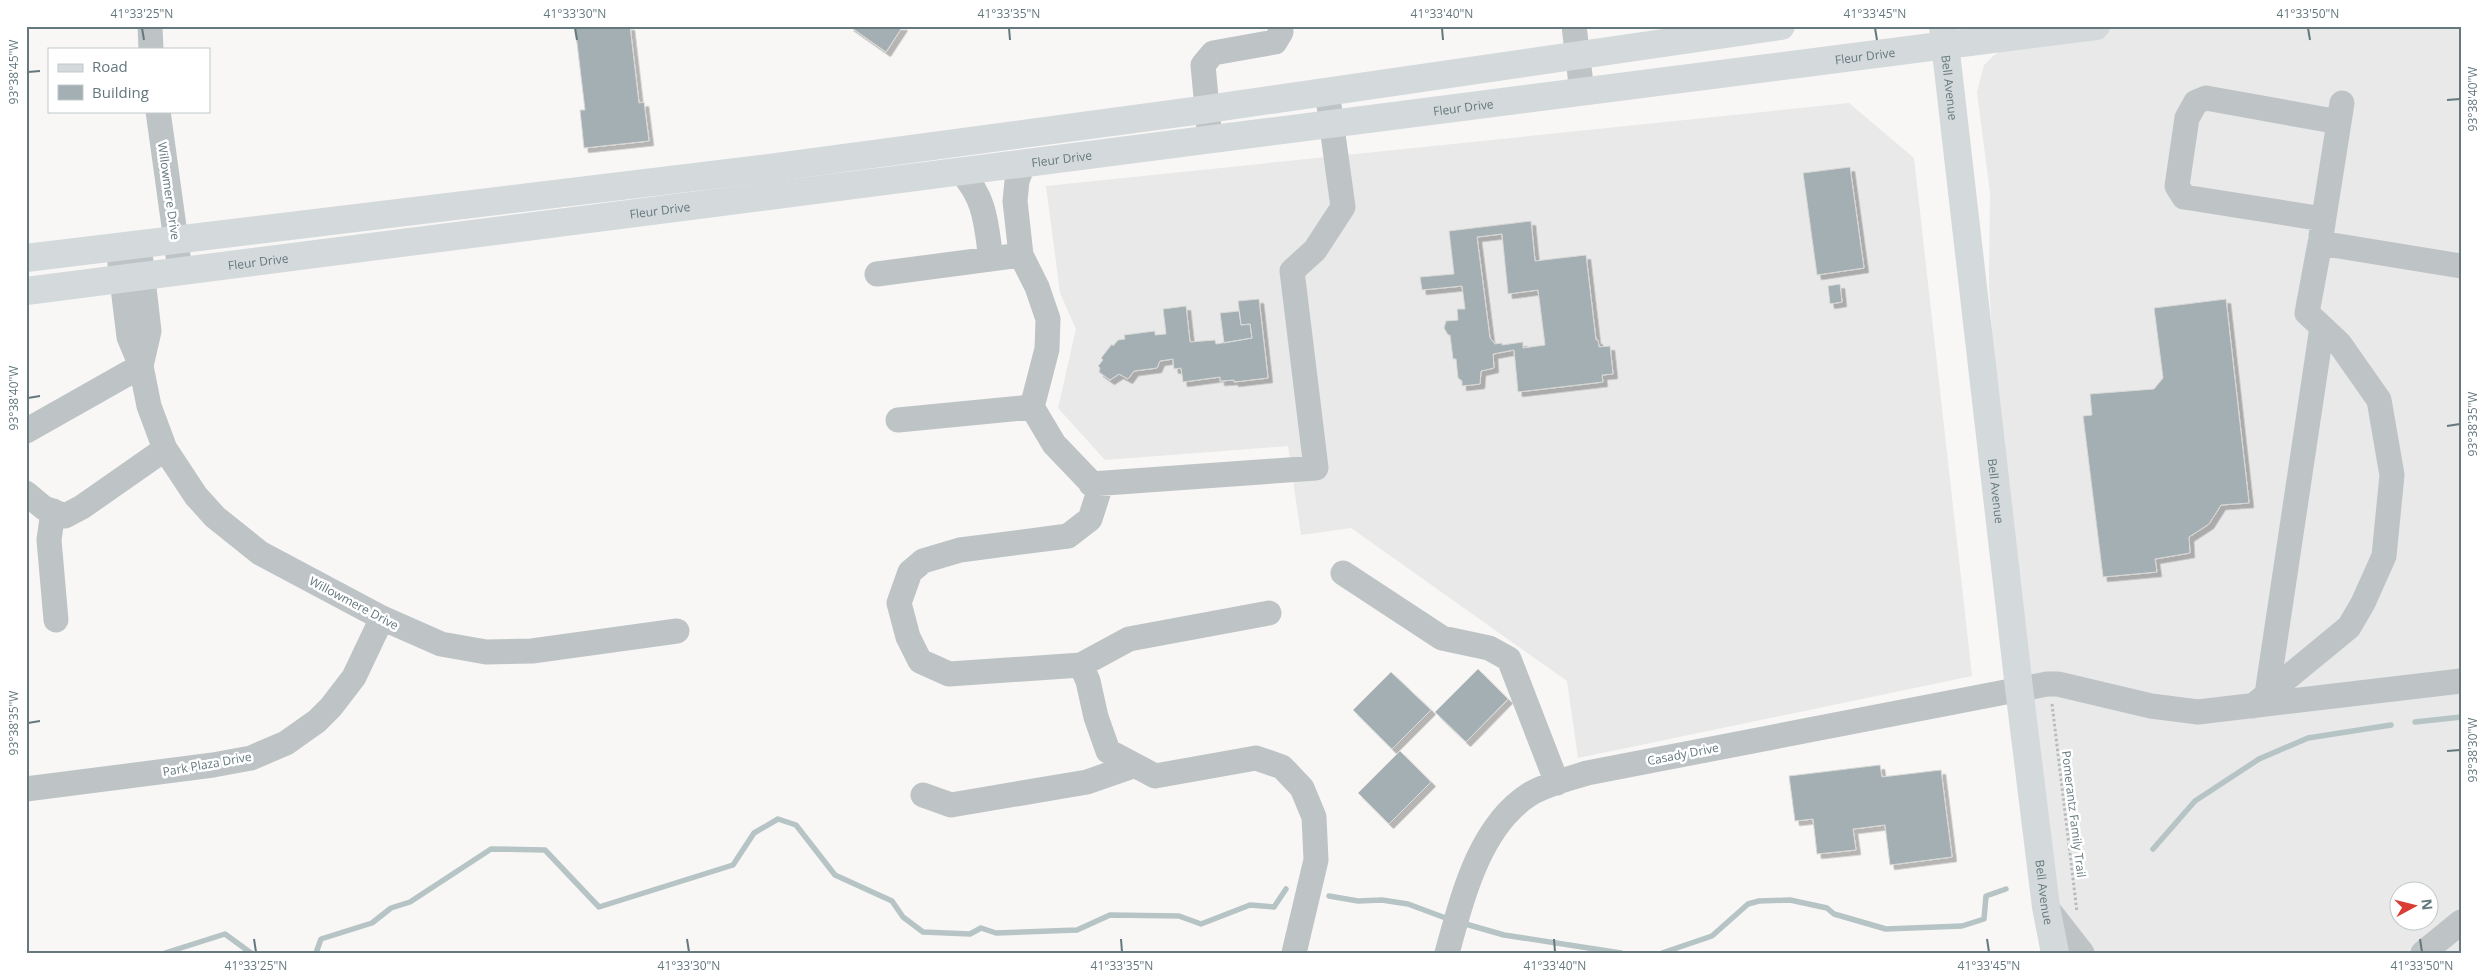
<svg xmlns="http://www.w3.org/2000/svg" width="2487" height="979" font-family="'Open Sans',sans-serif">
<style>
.built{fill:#e8e9e8;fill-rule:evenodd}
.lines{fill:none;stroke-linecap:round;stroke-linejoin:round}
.stream{stroke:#b6c4c6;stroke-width:5.5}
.building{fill:#a3afb2;stroke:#d9d9d7;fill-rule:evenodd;filter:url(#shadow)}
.path{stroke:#b7bbbd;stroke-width:3;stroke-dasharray:2.5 2.5;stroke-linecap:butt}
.minor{stroke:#bec4c6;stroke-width:25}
.major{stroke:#d4d9db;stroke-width:28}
.ticks{fill:none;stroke:#64787e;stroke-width:2}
.labels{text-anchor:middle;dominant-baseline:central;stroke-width:5;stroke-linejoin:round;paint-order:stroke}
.street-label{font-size:12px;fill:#64787e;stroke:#fff}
.neatline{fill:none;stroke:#64787e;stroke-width:2}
.ticks-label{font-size:12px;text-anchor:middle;fill:#64787e}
</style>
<defs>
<filter id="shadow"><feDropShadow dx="4.5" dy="4.5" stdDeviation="0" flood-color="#0004"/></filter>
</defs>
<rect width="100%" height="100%" fill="#f8f7f5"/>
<path class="built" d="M2096,26H2461V953H2055L2010,609L1989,286L1990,193L1977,92L1984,65L1994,55L2005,49ZM2400,892H2430V922H2400Z
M1849,103L1914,158L1972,676L1578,758L1567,681L1351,528L1301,535L1288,446L1105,460L1058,408L1076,329L1060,293L1046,186Z"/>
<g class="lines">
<path class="stream" d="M2415,722L2461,717
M2153,849L2195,801L2259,759L2308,738L2391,725
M1329,896L1358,901L1382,900L1408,904L1451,920
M1462,923L1504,935L1621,953
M165,953L225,934L251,953
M316,953L321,939L372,923L391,908L410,902L491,849L545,850L599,907L733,865L754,833L778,819L796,825L835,875L892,901L903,917L923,932L970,934L981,928L996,933L1077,930L1110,915L1179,916L1201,924L1250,905L1274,907L1286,889
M1662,953L1712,936L1748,904L1759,901L1790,900L1827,908L1834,914L1886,929L1962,926L1984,919L1986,896L2006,889"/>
</g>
<path class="building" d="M575,26H630L639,103L644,102L649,141L584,148L580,110H585Z
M849,26H903L886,52Z
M1850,167L1864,268L1817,275L1803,173Z
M1531,221L1535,261L1586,255L1596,340H1598L1599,347L1610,346L1613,374L1602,375L1603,382L1518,392L1514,350L1493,354L1494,368L1481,371L1480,384L1462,386V381L1458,378L1456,359H1453L1450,335H1448L1444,328L1446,321L1458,320L1457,309H1465L1462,286L1422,290L1420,277L1454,274L1449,231ZM1502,234L1508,294L1538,290L1545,345L1523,348V342L1502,345V343L1495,344L1490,338L1477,237Z
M1840,284L1842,302L1830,304L1828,286Z
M1259,299L1268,378L1234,382V380L1220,381V377L1183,382L1181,368L1174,369L1173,359L1160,361L1157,368L1134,371L1128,379L1119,374L1110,380L1099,372L1100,368L1098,366L1103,360L1101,358L1112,344L1113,346L1118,340L1125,339L1124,335L1155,331V335L1166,334L1163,309L1186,306L1190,342L1215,340L1216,344L1252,338L1250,324L1241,325L1238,301Z
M2226,299L2249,503L2221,505L2209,524L2189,537L2190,553L2155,559L2157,572L2103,577L2083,416L2092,415L2090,394L2154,389L2163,378L2154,308Z
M1239,311L1241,325L1250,324L1252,338L1224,343L1220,313Z
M1478,669L1508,699L1466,742L1435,712Z
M1391,672L1431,710L1392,749L1353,710Z
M1400,751L1431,782L1389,824L1358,793Z
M1880,765L1882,777L1941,770L1952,857L1890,865L1885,825L1853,829L1856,850L1817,854L1813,819L1795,821L1789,776Z"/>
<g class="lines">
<path class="path" d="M2052,704L2077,912"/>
<path class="minor" d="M150,26L151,49
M1574,26L1582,92
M158,111L180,270
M1210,140L1203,65L1213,53L1275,42L1281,32L1280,26
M1023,164L1017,181L1015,201L1021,255L1037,287L1048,319L1047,349L1032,407L1054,444L1099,491L1090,519L1068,536L960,550L923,561L910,572L899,603L908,637L920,661L949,674L1081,665L1088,681L1096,717L1108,751L1155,776L1256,758L1282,767L1302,788L1314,817L1316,860L1294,953
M961,172C986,199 986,224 991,259
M2323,219L2184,197L2177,186L2187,118L2196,102L2206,98L2339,122
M2321,236L2342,103
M139,245L149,331L141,366
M118,247L129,337L141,366L149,406L165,449L196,496L215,517L260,553L382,618L441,644L486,652L532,651L677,631
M877,274L1021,255
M898,420L1032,407
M26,431L141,366
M1091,484L1316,468L1292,271L1315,250L1343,207L1327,91
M26,493L44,508L65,516L82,507L165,449
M53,511L49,540L56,620
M1343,573L1442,638L1489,648L1509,659L1557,783
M1081,665L1129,639L1269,613
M2267,694L2322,327
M2253,706L2349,627L2363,603L2384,556L2392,475L2379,400L2339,343L2307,313L2320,243L2461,266
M26,789L213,765L251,758L286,743L317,721L331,707L354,677L382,618
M923,795L951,805L1087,782L1133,766
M2046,907L2082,953
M1447,953C1462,899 1479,826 1530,794C1547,784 1568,779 1587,773L2047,684H2058L2151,706L2198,712L2461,681
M2423,953L2461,922"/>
<g class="major">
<path id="s1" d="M1943,26L2019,688L2046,907L2055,953"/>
<path d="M26,258L761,169L1194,111L1781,26"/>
<path id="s2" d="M26,291L2096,26"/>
</g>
</g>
<path class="ticks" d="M142,28L144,40M575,28L577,40M1009,28L1010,40M1442,28L1443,40M1875,28L1877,40M2308,28L2310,40M28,72L40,71M2447,100L2460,99M28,398L40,396M2447,426L2460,424M28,723L40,721M2447,751L2460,750M254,939L256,952M687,939L689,952M1121,939L1122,952M1554,939L1555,952M1987,939L1989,952M2420,939L2422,952"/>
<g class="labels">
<g class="street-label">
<text stroke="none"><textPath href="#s2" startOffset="1854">Fleur Drive</textPath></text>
<text stroke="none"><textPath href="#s1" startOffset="62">Bell Avenue</textPath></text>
<text stroke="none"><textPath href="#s2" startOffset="1449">Fleur Drive</textPath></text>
<text stroke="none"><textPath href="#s2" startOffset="1044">Fleur Drive</textPath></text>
<text transform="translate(169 191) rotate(82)">Willowmere Drive</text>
<text stroke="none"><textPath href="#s2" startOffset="639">Fleur Drive</textPath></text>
<text stroke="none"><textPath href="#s2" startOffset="234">Fleur Drive</textPath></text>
<text stroke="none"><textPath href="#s1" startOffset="468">Bell Avenue</textPath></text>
<text transform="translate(354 603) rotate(28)">Willowmere Drive</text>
<text transform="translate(1683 754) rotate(-11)">Casady Drive</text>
<text transform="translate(207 764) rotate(-10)">Park Plaza Drive</text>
<text transform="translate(2074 814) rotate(83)">Pomerantz Family Trail</text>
<text stroke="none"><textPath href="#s1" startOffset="872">Bell Avenue</textPath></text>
</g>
</g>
<rect width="2487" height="979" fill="none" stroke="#ffffff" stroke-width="55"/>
<rect x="48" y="48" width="162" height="65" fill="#ffffff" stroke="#c1c9cb"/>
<rect x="58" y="64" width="25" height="8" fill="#d4d9db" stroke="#c1c9cb"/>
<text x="92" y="72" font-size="15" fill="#64787e">Road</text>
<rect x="58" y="85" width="25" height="15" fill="#a3afb2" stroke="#c1c9cb"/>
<text x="92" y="98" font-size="15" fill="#64787e">Building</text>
<g transform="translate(2414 906) rotate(83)"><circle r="24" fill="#ffffff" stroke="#c1c9cb"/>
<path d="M0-4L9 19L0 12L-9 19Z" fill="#da3d33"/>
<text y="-8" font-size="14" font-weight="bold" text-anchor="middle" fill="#64787e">N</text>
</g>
<rect x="28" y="28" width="2432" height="924" class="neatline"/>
<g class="ticks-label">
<text x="142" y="18">41°33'25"N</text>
<text x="575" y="18">41°33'30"N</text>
<text x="1009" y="18">41°33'35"N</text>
<text x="1442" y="18">41°33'40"N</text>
<text x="1875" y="18">41°33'45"N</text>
<text x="2308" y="18">41°33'50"N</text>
<text transform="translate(14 72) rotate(-90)" y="4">93°38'45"W</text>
<text transform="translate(2473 99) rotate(-90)" y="4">93°38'40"W</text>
<text transform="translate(14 398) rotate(-90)" y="4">93°38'40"W</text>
<text transform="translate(2473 424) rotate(-90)" y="4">93°38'35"W</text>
<text transform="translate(14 723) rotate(-90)" y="4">93°38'35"W</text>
<text transform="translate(2473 750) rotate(-90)" y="4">93°38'30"W</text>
<text x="256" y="970">41°33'25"N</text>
<text x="689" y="970">41°33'30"N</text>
<text x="1122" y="970">41°33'35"N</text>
<text x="1555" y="970">41°33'40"N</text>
<text x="1989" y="970">41°33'45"N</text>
<text x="2422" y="970">41°33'50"N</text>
</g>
</svg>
